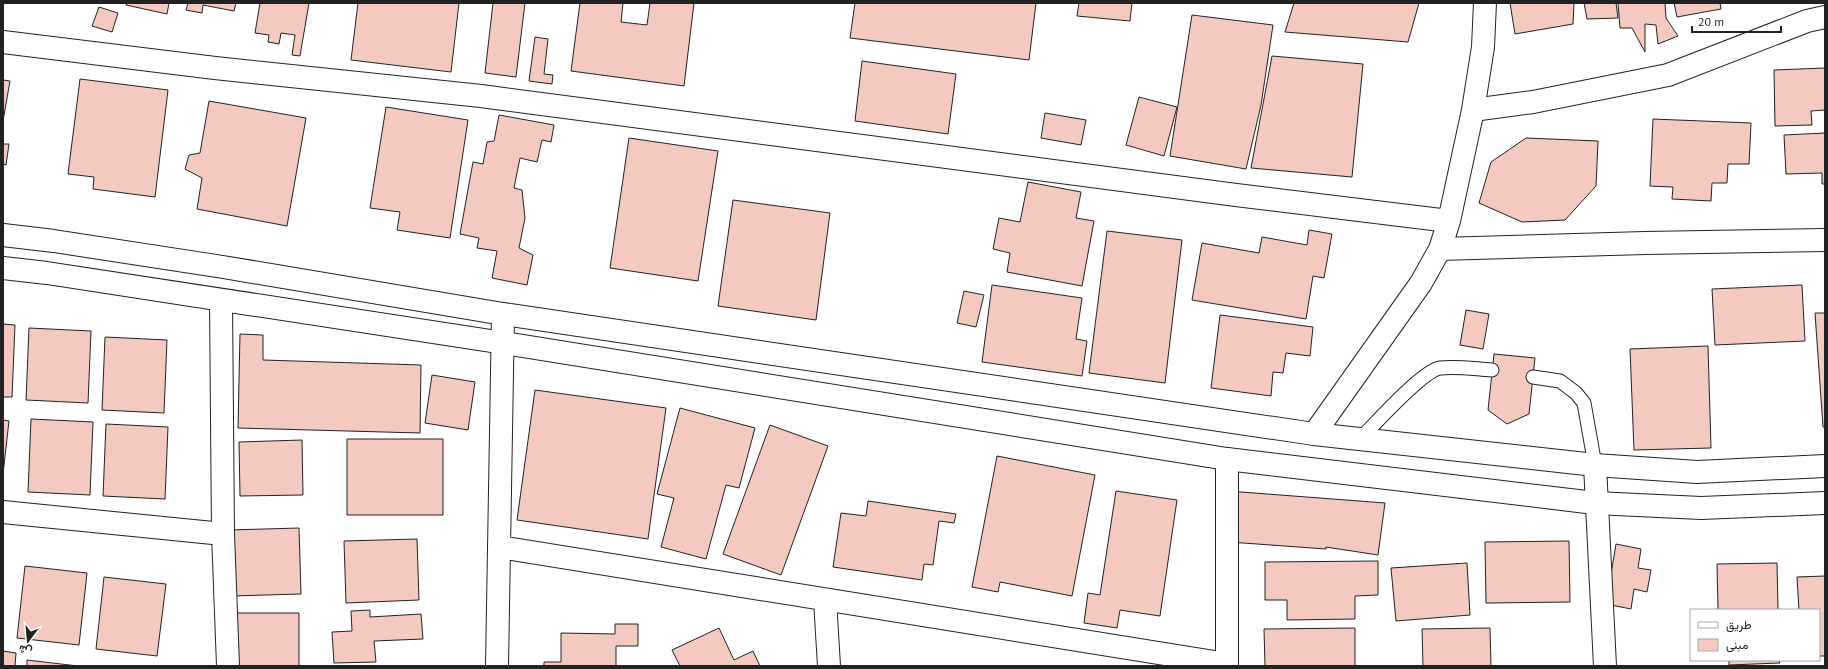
<svg xmlns="http://www.w3.org/2000/svg" width="1828" height="669" font-family="'PT Sans',Vazirmatn,sans-serif">
<style>
.building{fill:#f3c9c0;stroke:#222}
.lines{fill:none;stroke-linecap:round;stroke-linejoin:round}
.service-casing{stroke:#222;stroke-width:15}
.minor-casing{stroke:#222;stroke-width:24}
.primary-casing{stroke:#222;stroke-width:24}
.service{stroke:#fff;stroke-width:13}
.minor{stroke:#fff;stroke-width:22}
.primary{stroke:#fff;stroke-width:22}
</style>
<rect width="100%" height="100%" fill="#fff"/>
<path class="building" d="M127,3H169L167,14L126,5Z
M188,3H236L234,11L203,5L202,13L186,10Z
M260,3H309L300,56L292,55L295,35L281,33L279,44L268,42L269,35L255,33Z
M358,3H459L451,72L351,60Z
M493,3H525L516,77L485,73Z
M580,3H623L621,22L647,25L650,3H694L684,86L571,71Z
M855,3H1036L1029,60L850,38Z
M1079,3H1132L1130,21L1077,16Z
M1294,3H1419L1408,42L1285,32Z
M1510,3H1574L1573,24L1515,34Z
M1584,3H1616L1618,18L1587,19Z
M1618,3H1665L1666,18L1678,36L1658,44L1656,25L1645,24V52L1632,28H1620Z
M1674,3H1720L1721,9L1677,17Z
M99,7L118,13L112,32L92,26Z
M1192,15L1273,25L1261,105L1246,169L1170,156Z
M535,37L548,39L544,74L553,75L552,84L529,81Z
M1272,56L1363,64L1352,177L1251,168Z
M862,61L956,74L948,134L855,121Z
M1825,68V110L1811,111L1812,125L1775,126L1774,70Z
M80,79L168,90L155,197L93,189L94,177L68,174Z
M3,80L10,81L3,121Z
M1139,97L1177,107L1164,156L1126,145Z
M209,101L306,118L287,226L197,209L202,178L185,169L189,155L200,153Z
M386,107L468,120L450,238L397,230L400,212L370,208Z
M1045,113L1086,120L1081,145L1041,138Z
M499,115L554,125L551,142L542,140L537,162L520,158L514,188L522,190L525,218L519,248L533,255L527,285L492,278L497,251L477,248L479,238L460,234L473,162L483,164L487,142L494,141Z
M1653,119L1751,123L1749,164H1728L1727,183H1712L1711,201L1672,199L1673,187L1650,186Z
M1825,133V184H1822V173L1786,174L1784,135Z
M629,138L718,151L698,281L610,268Z
M1526,138L1598,141L1596,186L1565,220L1522,222L1479,203L1491,162Z
M3,144H9L6,165L3,164Z
M1028,182L1081,192L1076,218L1094,221L1082,286L1007,272L1010,253L993,249L999,218L1020,222Z
M733,200L830,213L816,320L718,306Z
M1309,230L1332,234L1324,278L1313,276L1306,319L1192,300L1202,243L1259,253L1262,237L1307,245Z
M1107,231L1182,240L1165,383L1089,373Z
M992,285L1082,298L1076,339L1087,341L1082,376L982,362Z
M1802,285L1805,341L1715,345L1712,289Z
M964,291L984,295L976,327L957,323Z
M1466,310L1489,314L1483,349L1460,345Z
M1815,313H1825V427H1823Z
M1220,315L1313,327L1310,356L1286,353L1283,373L1273,372L1271,396L1211,388Z
M3,324L15,325L12,397H3Z
M29,328L91,331L88,403L26,400Z
M240,334L263,335V360L421,365L420,433L238,428Z
M105,337L167,340L164,413L102,410Z
M1708,346L1711,448L1634,450L1630,349Z
M1494,354L1535,358L1529,414L1507,424L1488,410Z
M432,375L475,382L468,430L425,423Z
M535,390L666,408L648,539L517,520Z
M680,408L755,428L739,488L726,485L706,559L661,547L674,498L657,494Z
M31,419L93,422L90,495L28,492Z
M3,420L9,421L3,474Z
M106,424L168,427L165,499L103,496Z
M770,425L828,446L781,575L723,554Z
M347,439H443V515H347Z
M302,440L303,495L240,496L239,442Z
M997,456L1095,475L1072,596L1000,582L998,592L972,587Z
M1116,491L1177,500L1160,616L1120,610L1117,628L1084,623L1088,593L1100,595Z
M1228,491L1385,503L1378,555L1326,547V549L1229,542Z
M868,501L956,514L954,523L939,521L933,565L924,564L922,580L833,567L841,513L866,516Z
M299,528L301,594L231,596L229,530Z
M417,539L419,600L346,603L344,541Z
M1569,541L1570,602L1486,603L1485,542Z
M1616,544L1641,549L1638,568L1651,570L1647,592L1634,589L1631,609L1606,604Z
M1378,561V595L1355,596V619L1287,620V600H1265V562Z
M1467,563L1470,615L1396,621L1391,568Z
M1777,563L1778,610H1718L1717,564Z
M25,566L87,573L79,645L17,638Z
M1825,576V656H1819V610H1799L1797,577Z
M104,577L166,584L157,656L96,649Z
M370,610V617L421,614L423,639L374,641L376,662L334,663L332,632L352,631L351,611Z
M236,613H299V666H235Z
M615,624H638V646H616V666H544V662H561V633L615,634Z
M719,628L734,660L753,651L760,666H680L672,650Z
M1355,628V666H1265L1264,629Z
M1490,628L1491,666H1423L1422,629Z
M3,651L16,653L15,666H3Z
M27,660L78,666H27Z
M1729,660H1779L1780,663L1729,665Z"/>
<g class="lines">
<g class="service-casing">
<path id="service" d="M1533,377L1560,381L1576,393L1584,403L1595,465
M1360,439C1375,424 1422,371 1440,368C1457,366 1475,369 1492,370"/>
</g>
<g class="minor-casing">
<path id="minor" d="M3,42L215,68L481,96L1236,195L1449,221
M1473,110L1533,102L1668,75L1807,21L1825,17
M1440,249L1645,243L1825,240
M221,301L223,534L228,666
M1314,434L1421,283L1440,249L1449,221L1473,110L1483,47L1485,3
M1227,459V666
M1595,465L1605,666
M3,512L223,534
M500,547L1227,664
M825,600L829,666
M497,666L503,314"/>
</g>
<g class="primary-casing">
<path id="primary" d="M3,235L54,241L223,267L503,314L1314,434L1595,465L1697,472L1825,466
M3,268L47,273L504,343L1227,459L1595,503L1701,508L1825,503"/>
</g>
<use href="#service" class="service"/>
<use href="#minor" class="minor"/>
<use href="#primary" class="primary"/>
</g>
<rect width="1828" height="669" fill="none" stroke="#222222" stroke-width="8"/>
<rect x="1690" y="609" width="130" height="52" fill="#ffffff" stroke="#a7a7a7"/>
<rect x="1698" y="622" width="20" height="6" fill="#ffffff" stroke="#a7a7a7"/>
<text x="1726" y="629" font-size="12" fill="#222222">طريق</text>
<rect x="1698" y="639" width="20" height="12" fill="#f3c9c0" stroke="#a7a7a7"/>
<text x="1726" y="649" font-size="12" fill="#222222">مبنى</text>
<g transform="translate(28 641) rotate(196)" stroke="#ffffff" stroke-width="3" paint-order="stroke">
<path d="M0-3L7 15L0 10L-7 15Z" fill="#222222"/>
<text y="-6" font-size="11" font-weight="bold" text-anchor="middle" fill="#222222">ش</text>
</g>
<path d="M1692 26v6h89v-6" fill="none" stroke="#222222" stroke-width="2"/>
<text x="1698" y="26" font-size="12" fill="#222222" stroke="#ffffff" stroke-width="3" paint-order="stroke">20 m</text>
</svg>
